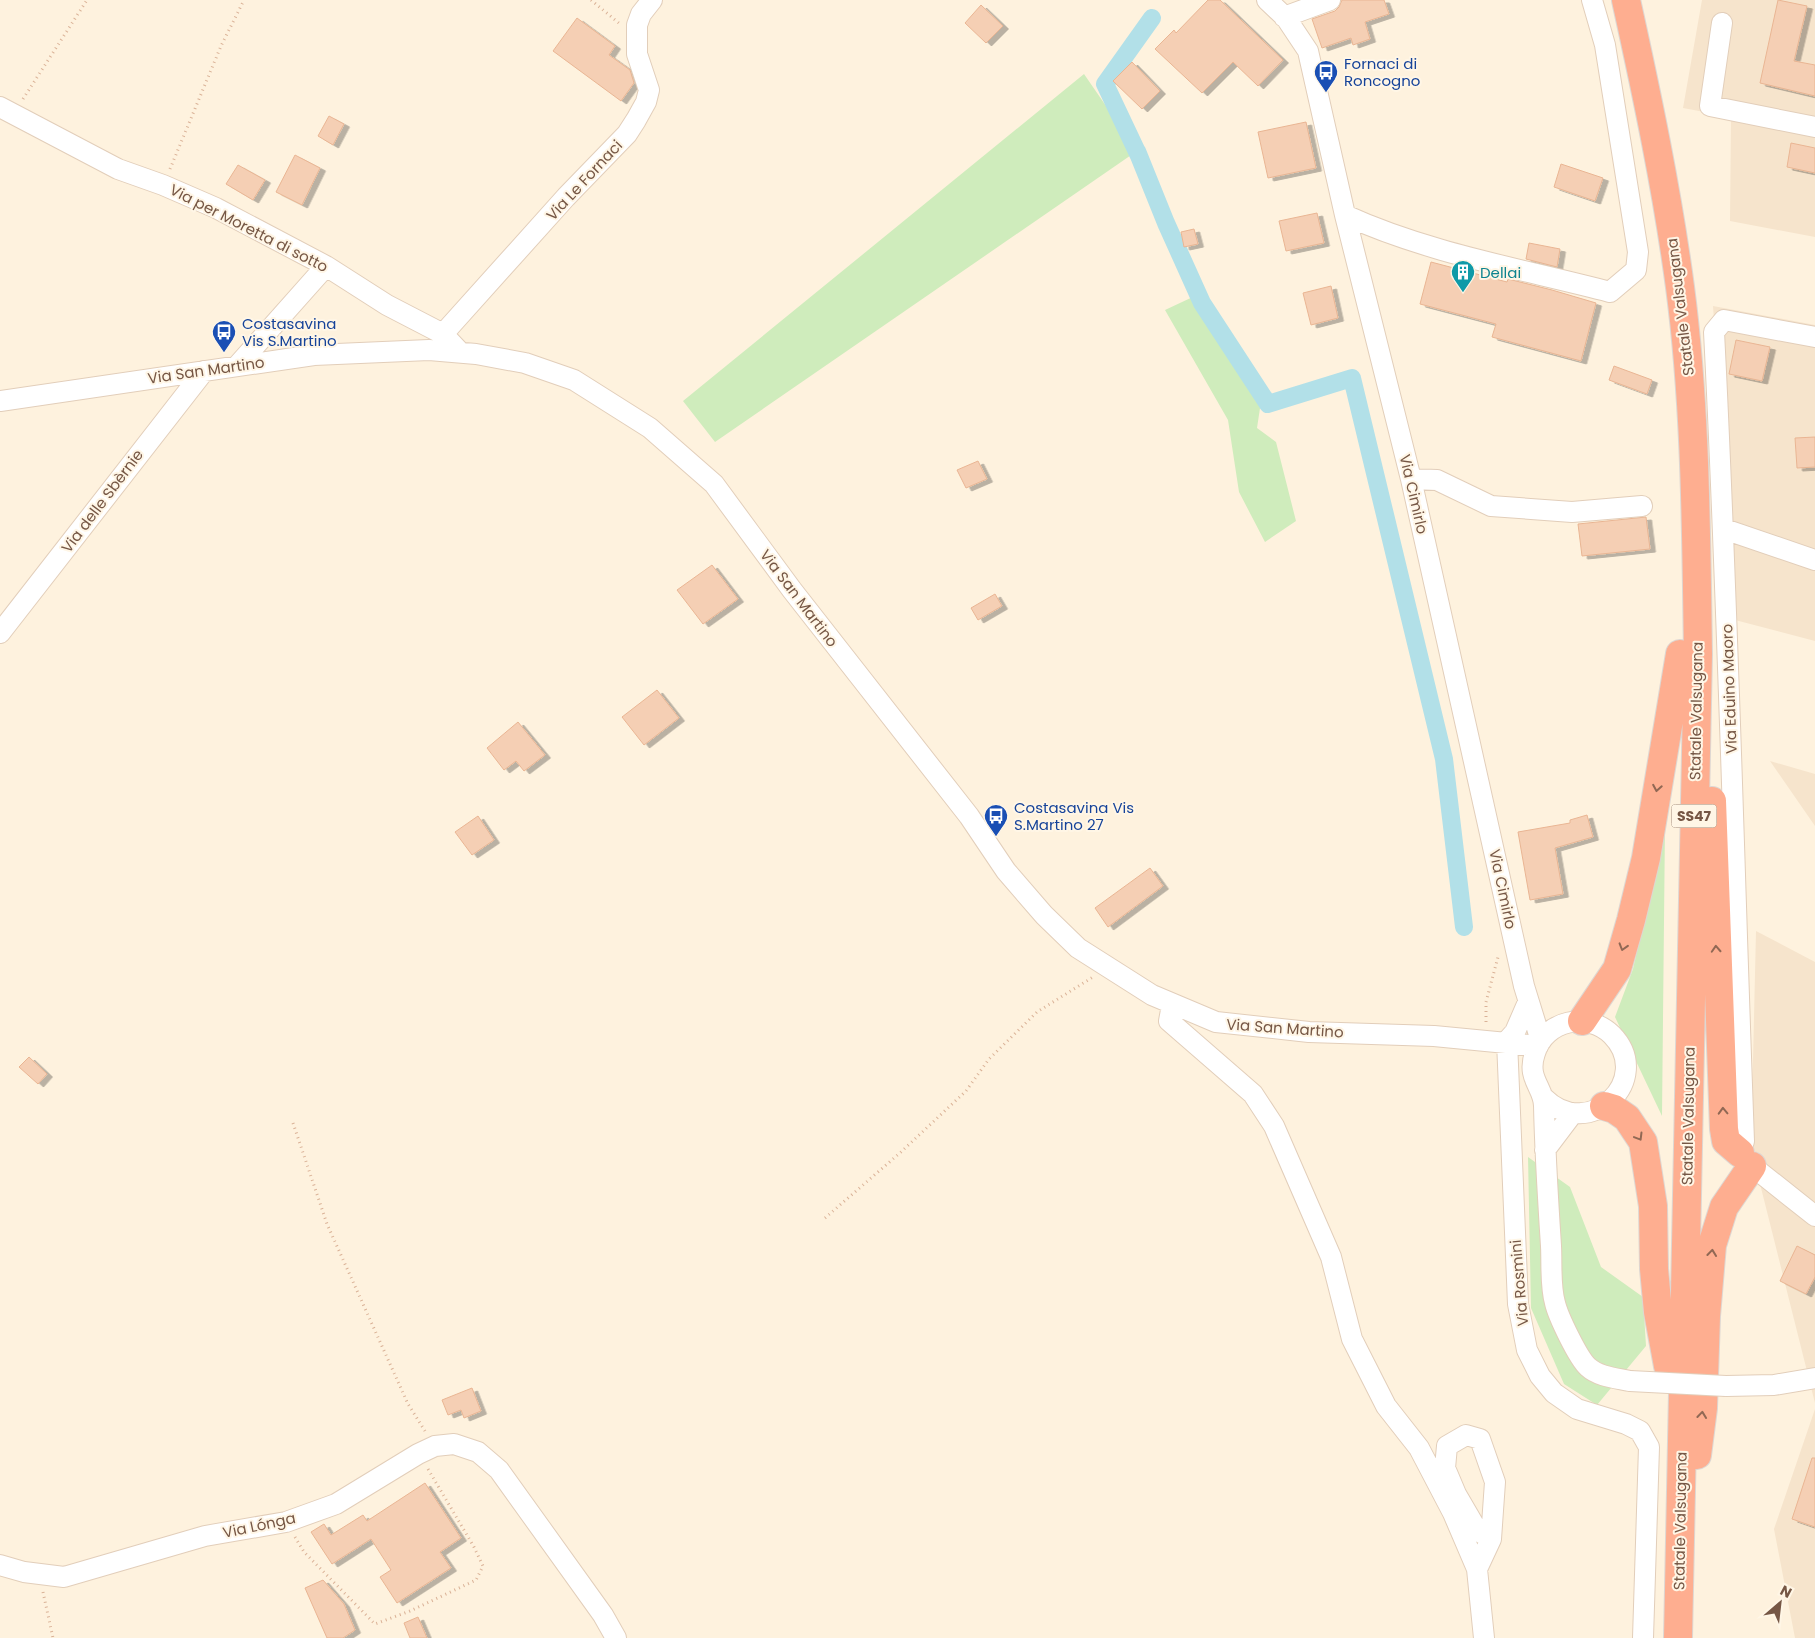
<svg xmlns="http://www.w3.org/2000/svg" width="1815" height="1638" font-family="Poppins,sans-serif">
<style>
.residential{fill:#f6e4cc}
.green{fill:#cfecbc}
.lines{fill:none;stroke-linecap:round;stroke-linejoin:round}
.canal{stroke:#b2e0e8;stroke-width:18}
.building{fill:#f5cfb4;stroke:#e9b593;filter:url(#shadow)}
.minor-casing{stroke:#e2ceba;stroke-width:22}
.highway-casing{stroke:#ded7d2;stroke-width:30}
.path{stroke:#dab297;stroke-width:3;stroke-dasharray:1 4;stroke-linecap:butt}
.minor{stroke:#fff;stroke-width:20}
.highway{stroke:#feae90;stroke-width:28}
.minor-bridge-casing{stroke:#e2ceba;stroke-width:22;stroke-linecap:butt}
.minor-bridge{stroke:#fff;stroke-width:20}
.oneway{stroke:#916854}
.labels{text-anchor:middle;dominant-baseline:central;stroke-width:4;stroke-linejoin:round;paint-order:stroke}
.shield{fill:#fff6e6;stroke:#9f8775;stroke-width:1}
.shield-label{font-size:14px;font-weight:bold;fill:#765745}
.transit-label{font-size:15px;fill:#164399;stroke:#fff6e6;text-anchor:start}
.street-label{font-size:15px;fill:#765745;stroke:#fff6e6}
.culture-label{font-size:15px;fill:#0d838f;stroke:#fff6e6;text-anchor:start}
</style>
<defs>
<filter id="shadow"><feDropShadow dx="5.5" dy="3" stdDeviation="0" flood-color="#0004"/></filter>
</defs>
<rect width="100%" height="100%" fill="#fef2de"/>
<path class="residential" d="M1702,0H1815V237L1730,221L1731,117L1683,108Z
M1713,306L1815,325V641L1735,620Z
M1770,761L1815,774V826Z
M1756,931L1815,962V1403L1751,1148Z
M1815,1409V1638H1795L1774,1529Z"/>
<path class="green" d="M1084,74L1137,151L715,442L683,401Z
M1197,295L1262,395L1257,428L1276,442L1296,521L1265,542L1239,492L1228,420L1165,310Z
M1665,825L1662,1116L1615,1017L1633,969Z
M1528,1157L1570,1187L1601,1267L1643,1297L1646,1346L1597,1405L1564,1384L1531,1308Z"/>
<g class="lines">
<path class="canal" d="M1137,151L1166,223L1202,303L1268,404L1352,378L1444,759L1464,927
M1139,156L1105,84L1152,18"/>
</g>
<path class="building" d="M1208,0H1220L1283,60L1258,86L1233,62L1202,93L1155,49L1174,30L1176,33Z
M1342,0H1384L1389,14L1365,22L1370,39L1353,45L1351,38L1322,48L1312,19L1335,11L1339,7Z
M1778,0L1807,6L1794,61L1815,65V96L1760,83Z
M981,5L1003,26L986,43L965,23Z
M577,18L615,46L609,55L630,70L634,83L621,101L553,51Z
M1132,62L1160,91L1142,109L1113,81Z
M329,116L344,124L333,145L318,136Z
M1306,122L1316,168L1268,178L1258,132Z
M1791,143L1815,148V173L1787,167Z
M295,155L320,168L302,205L276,192Z
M1561,164L1603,178L1595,201L1554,187Z
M238,165L265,180L253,200L226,184Z
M1317,213L1324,243L1286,251L1279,221Z
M1194,229L1198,244L1184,247L1181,232Z
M1529,243L1560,249L1557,267L1526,259Z
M1431,262L1507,282L1508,279L1552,290L1596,303L1581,361L1492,337L1496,324L1420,304Z
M1331,286L1338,318L1311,325L1303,293Z
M1736,340L1770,347L1762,381L1729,374Z
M1614,366L1652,380L1647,394L1609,380Z
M1815,437V467L1797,468L1795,438Z
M978,461L987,479L966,488L957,470Z
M1646,517L1650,549L1582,556L1578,524Z
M712,565L738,599L703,624L677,590Z
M995,594L1002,606L978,620L971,608Z
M657,690L679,718L644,745L622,717Z
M518,722L545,755L524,771L516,761L504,770L487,748Z
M1587,815L1593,837L1555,848L1563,894L1530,900L1518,832L1570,823V820Z
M478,816L494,840L472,855L455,832Z
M1150,868L1163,886L1108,927L1095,908Z
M29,1057L47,1074L38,1084L19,1067Z
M1797,1246L1815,1255V1277L1806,1294L1780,1281Z
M472,1388L481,1411L464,1418L461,1410L448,1415L442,1400Z
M1812,1458H1815V1527L1792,1519Z
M425,1483L461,1538L440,1552L451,1568L397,1603L380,1577L391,1570L371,1539L332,1564L311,1532L324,1524L331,1535L363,1515L367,1521Z
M323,1580L344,1604L355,1630L343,1638H327L305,1588Z
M418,1617L427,1638H410L404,1623Z"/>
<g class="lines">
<g class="minor-casing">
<path id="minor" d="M1267,0L1286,18L1308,51L1345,215L1411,479L1524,986L1541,1041
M1284,17L1330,0
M1722,23L1710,106L1815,127
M0,107L118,169L163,185L216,208L326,266L387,305L443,334L460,352
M1345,215C1428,253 1522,269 1610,292L1636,270L1638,252L1605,45L1592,0
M443,334L566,197L627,134L636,120L646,102L649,90L637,54V25L641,14L652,0
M1815,337L1724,320L1714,332C1728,602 1734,871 1744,1141L1740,1153L1752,1166L1815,1216
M238,365L326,266
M0,401L314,355L429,350L476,354L525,363L574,380L650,428L714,484L792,590L969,816L1006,871L1044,915L1078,948L1152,995L1216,1022L1309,1032L1434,1036L1538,1046
M1411,479L1437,480L1491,506L1572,512L1642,506
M1724,529L1815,560
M0,633L204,371
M1172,1005L1169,1021L1253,1094L1274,1126L1331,1257L1352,1339L1386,1406L1419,1448L1453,1513L1477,1569L1484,1638
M1507,1041L1518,1304L1527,1350L1540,1376L1554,1393L1577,1409L1626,1424L1640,1431L1649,1447L1643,1638
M1507,1041L1515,1032L1528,1002
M1544,1098C1589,1143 1655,1079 1612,1035C1588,1011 1545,1020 1535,1053C1526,1079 1544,1087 1544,1106C1545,1153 1548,1200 1551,1246C1552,1264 1550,1286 1555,1303C1558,1316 1578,1358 1588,1367C1599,1377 1616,1378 1630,1381
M1545,1150L1573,1113
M1726,1386L1774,1385L1815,1378
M0,1565L24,1572L64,1577L205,1536L286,1522L336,1504L418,1454L435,1446L454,1444L478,1452L499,1470L603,1615L616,1638
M1477,1569L1491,1539L1495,1482L1480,1439L1466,1435L1447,1446L1445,1468L1456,1494L1477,1530L1491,1539"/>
</g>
<g class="highway-casing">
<path id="highway" d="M1626,0C1647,95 1667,190 1680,287C1696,408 1696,531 1698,654L1678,1638
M1712,801L1724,1129L1726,1141L1740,1153
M1582,1021L1617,969L1631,920L1646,858L1680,654
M1604,1106L1614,1109L1627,1118L1643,1142L1653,1206L1654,1269L1658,1312L1668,1366
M1697,1455L1703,1408L1706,1316L1712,1245L1724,1207L1752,1166"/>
</g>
<path class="path" d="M591,0L620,24
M23,99L87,0
M170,169L221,46L244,0
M1486,1022V1002L1498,957
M293,1123L327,1224L408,1404L425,1431
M825,1218L901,1152L966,1091L989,1059L1037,1012L1093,977
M295,1537L304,1552L375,1624L410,1611L476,1580L483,1566L474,1547L428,1469
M43,1592L53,1638"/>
<use href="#minor" class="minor"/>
<use href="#highway" class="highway"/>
<g class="minor-bridge-casing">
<path id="minor-bridge" d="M1630,1381L1726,1386"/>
</g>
<use href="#minor-bridge" class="minor-bridge"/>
</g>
<defs><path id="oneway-chevron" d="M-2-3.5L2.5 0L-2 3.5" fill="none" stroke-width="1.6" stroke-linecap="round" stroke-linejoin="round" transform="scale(1.25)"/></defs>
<g class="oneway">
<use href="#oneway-chevron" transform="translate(1657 788) rotate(100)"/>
<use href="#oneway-chevron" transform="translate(1623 947) rotate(107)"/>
<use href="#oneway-chevron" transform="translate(1716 949) rotate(-93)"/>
<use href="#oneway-chevron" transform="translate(1723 1111) rotate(-92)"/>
<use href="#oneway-chevron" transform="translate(1639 1137) rotate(59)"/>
<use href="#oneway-chevron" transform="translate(1712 1253) rotate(-84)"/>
<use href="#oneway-chevron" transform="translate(1702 1415) rotate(-84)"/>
</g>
<defs>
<g id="bus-pin" transform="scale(1.25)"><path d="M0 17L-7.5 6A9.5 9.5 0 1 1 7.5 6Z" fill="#1a4fb4" stroke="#fff6e6"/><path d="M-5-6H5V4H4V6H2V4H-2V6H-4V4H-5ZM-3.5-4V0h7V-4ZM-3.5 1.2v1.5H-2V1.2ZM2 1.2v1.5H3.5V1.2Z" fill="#fff"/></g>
<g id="building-pin" transform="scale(1.25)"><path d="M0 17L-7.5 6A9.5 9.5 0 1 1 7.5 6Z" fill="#0f9aa8" stroke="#fff6e6"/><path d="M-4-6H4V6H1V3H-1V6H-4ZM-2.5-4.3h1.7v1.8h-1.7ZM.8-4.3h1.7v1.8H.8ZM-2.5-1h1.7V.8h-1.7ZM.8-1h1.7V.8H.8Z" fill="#fff"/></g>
</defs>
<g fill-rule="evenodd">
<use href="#bus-pin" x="1326" y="72"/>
<use href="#building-pin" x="1463" y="272"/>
<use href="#bus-pin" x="224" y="332"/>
<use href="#bus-pin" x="996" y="816"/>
</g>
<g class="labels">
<rect class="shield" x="1671.5" y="804.5" width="45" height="23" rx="4"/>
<g class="shield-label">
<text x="1694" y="816">SS47</text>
</g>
<g class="transit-label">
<text x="1344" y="63">Fornaci di<tspan x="1344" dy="17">Roncogno</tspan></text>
<text x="242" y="323">Costasavina<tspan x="242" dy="17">Vis S.Martino</tspan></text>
<text x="1014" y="807">Costasavina Vis<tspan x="1014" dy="17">S.Martino 27</tspan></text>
</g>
<g class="street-label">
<text transform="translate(584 180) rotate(-47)">Via Le Fornaci</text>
<text transform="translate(249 228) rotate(27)">Via per Moretta di sotto</text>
<text transform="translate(1680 307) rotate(-97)">Statale Valsugana</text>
<text transform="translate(206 370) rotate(-8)">Via San Martino</text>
<text transform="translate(1414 494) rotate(77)">Via Cimirlo</text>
<text transform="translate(102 501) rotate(-53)">Via delle Sbèrnie</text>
<text transform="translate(799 598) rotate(53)">Via San Martino</text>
<text transform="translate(1729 689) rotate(-92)">Via Eduino Maoro</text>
<text transform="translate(1696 711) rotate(-89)">Statale Valsugana</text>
<text transform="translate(1503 889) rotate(78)">Via Cimirlo</text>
<text transform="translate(1285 1028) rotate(4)">Via San Martino</text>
<text transform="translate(1688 1116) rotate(-89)">Statale Valsugana</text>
<text transform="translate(1519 1283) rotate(-95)">Via Rosmini</text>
<text transform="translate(1680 1521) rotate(-89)">Statale Valsugana</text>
<text transform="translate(259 1525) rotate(-12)">Via Lónga</text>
</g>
<g class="culture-label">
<text x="1480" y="272">Dellai</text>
</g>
</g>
<g transform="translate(1780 1603) rotate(28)" stroke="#fff6e6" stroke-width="4" paint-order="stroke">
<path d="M0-4L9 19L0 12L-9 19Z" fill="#765745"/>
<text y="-8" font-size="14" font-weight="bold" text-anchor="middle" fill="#765745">N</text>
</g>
</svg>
